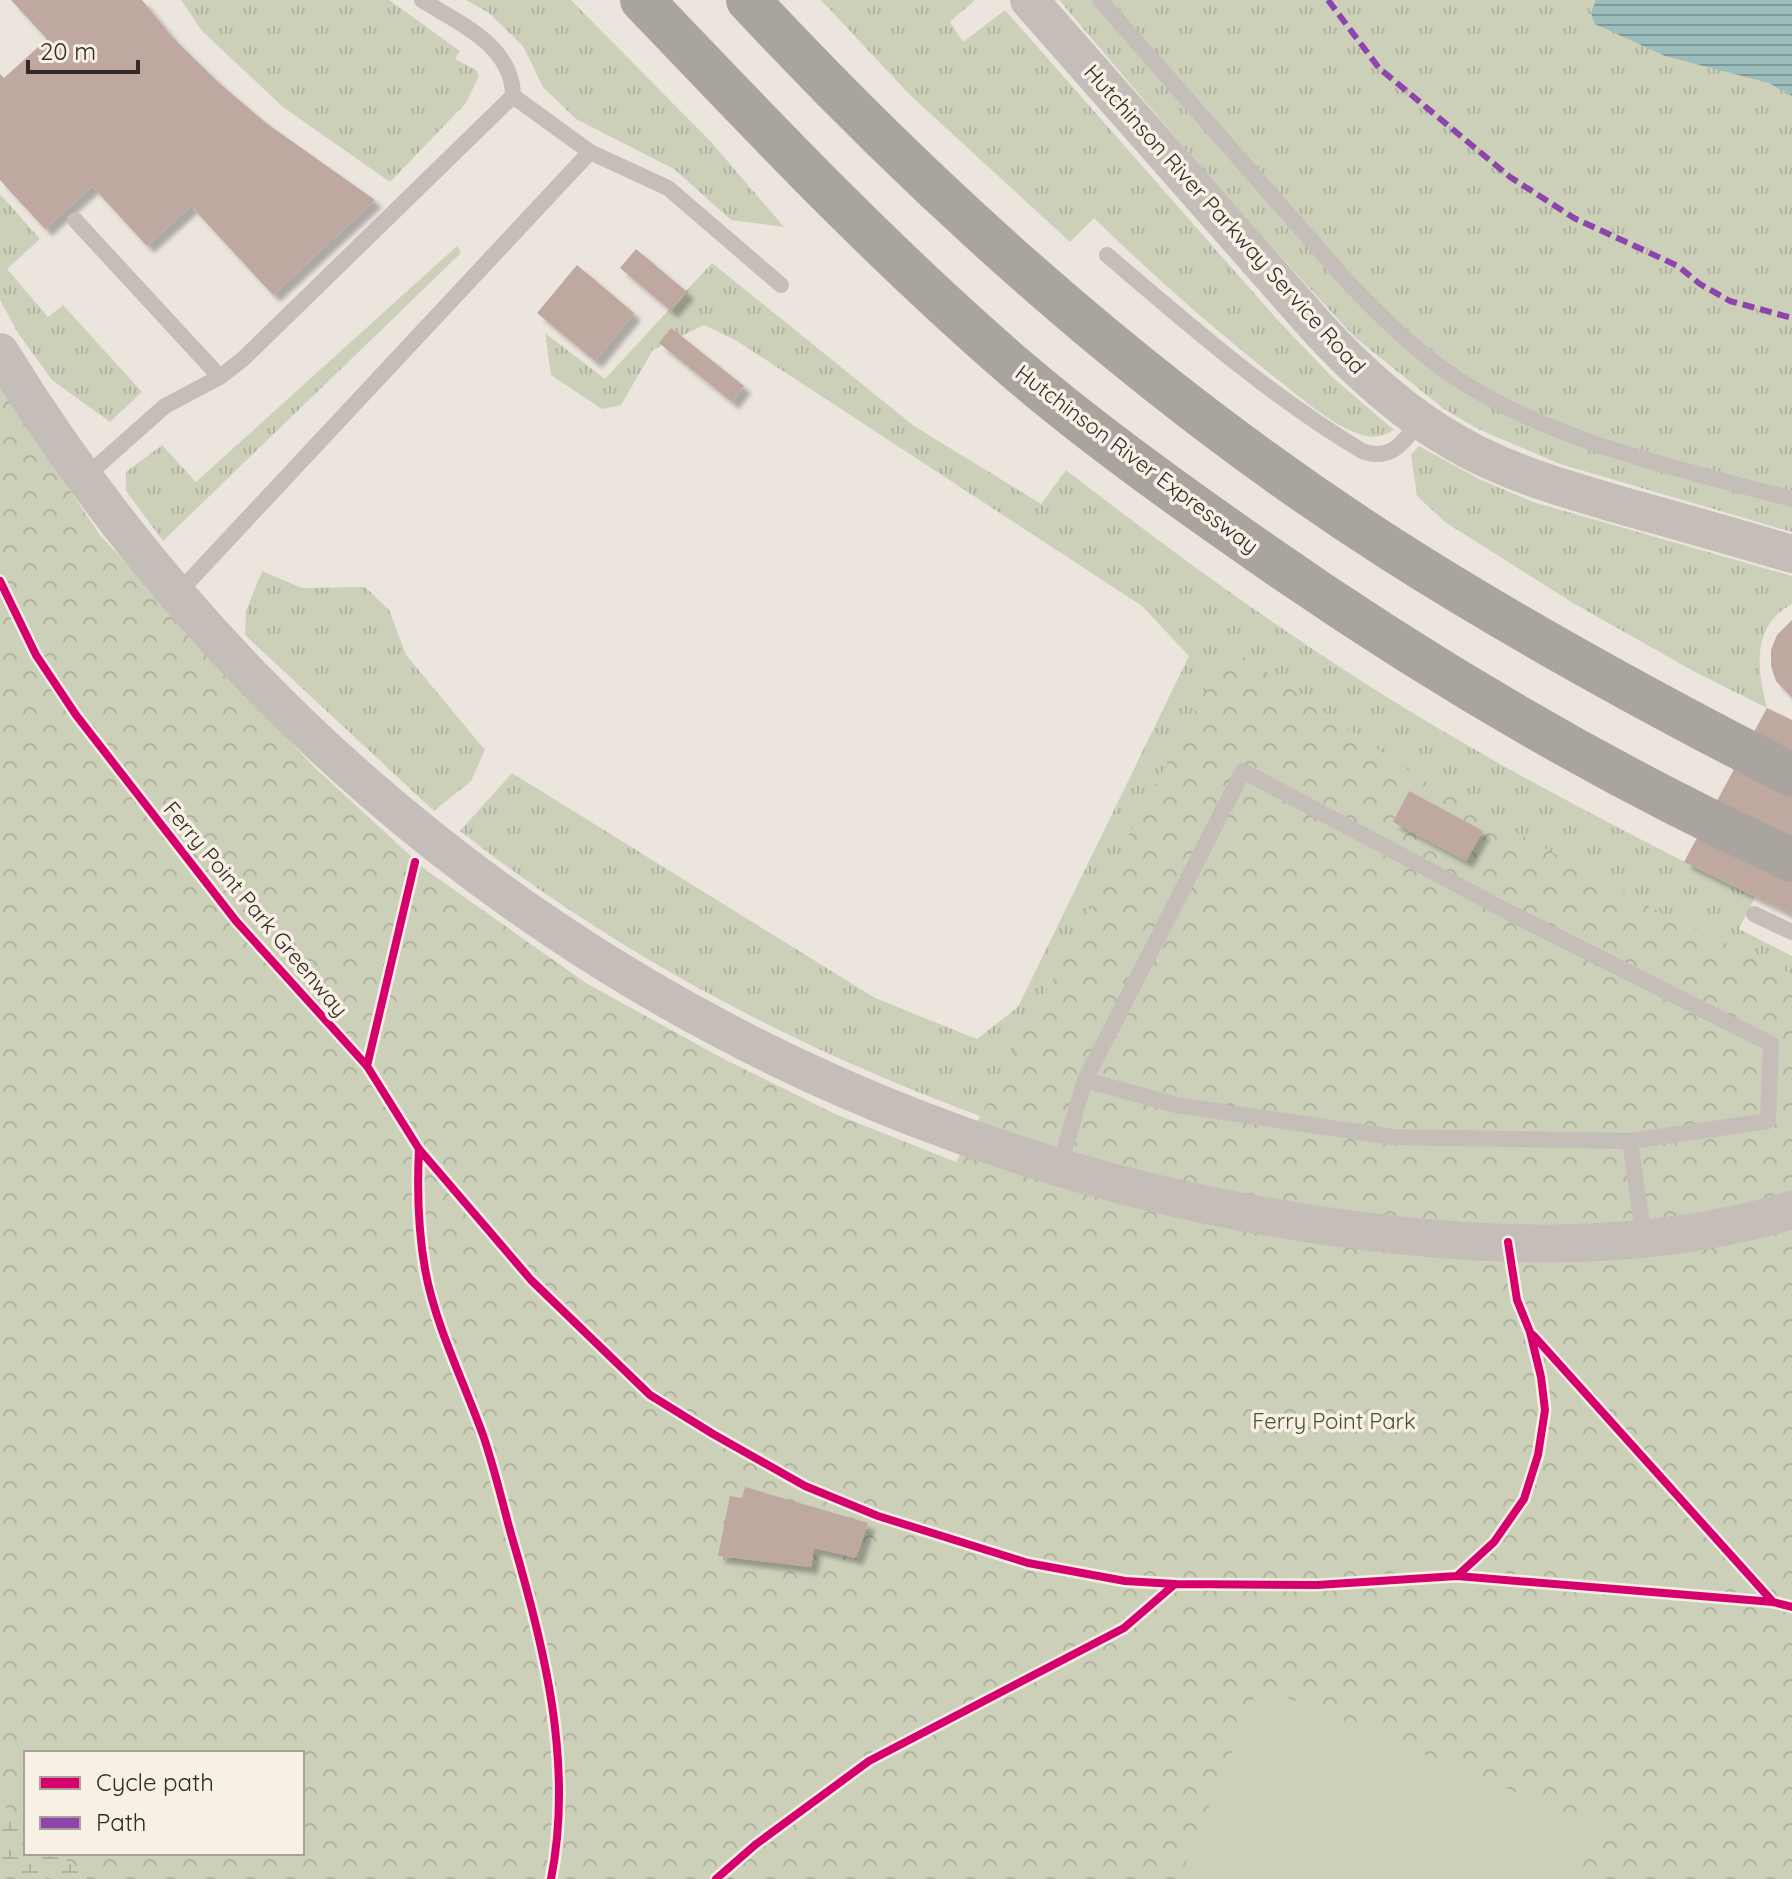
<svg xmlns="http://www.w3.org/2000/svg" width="1792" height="1879" font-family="Quicksand,sans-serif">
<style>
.grass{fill:url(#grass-tufts)}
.forest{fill:url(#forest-crowns);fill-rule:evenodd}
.wetland{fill:url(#wetland-marsh)}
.pitch{fill:#ccd0b9}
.water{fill:url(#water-rules)}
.building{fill:#bea8a0;filter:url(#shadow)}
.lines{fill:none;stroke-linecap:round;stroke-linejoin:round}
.service{stroke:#c4bdb8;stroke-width:16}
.tertiary{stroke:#c4bdb8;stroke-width:38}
.motorway{stroke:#aaa49e;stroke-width:44}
.quiet{stroke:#8e44ad;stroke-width:6;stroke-dasharray:12 6;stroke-linecap:butt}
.cycleway-casing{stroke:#f8efe5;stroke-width:13}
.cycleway{stroke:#d6006c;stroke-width:8}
.labels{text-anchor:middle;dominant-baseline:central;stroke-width:7;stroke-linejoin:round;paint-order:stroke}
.street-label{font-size:22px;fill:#342a27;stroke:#f8efe5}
.park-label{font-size:22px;fill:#45522b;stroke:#f8efe5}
</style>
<defs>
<pattern id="grass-tufts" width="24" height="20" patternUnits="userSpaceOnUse" patternTransform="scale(2)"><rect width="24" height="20" fill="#ccd0b9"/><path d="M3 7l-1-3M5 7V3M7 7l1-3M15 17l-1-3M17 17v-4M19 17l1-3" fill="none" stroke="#b0b39f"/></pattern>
<pattern id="forest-crowns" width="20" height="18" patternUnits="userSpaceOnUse" patternTransform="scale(2)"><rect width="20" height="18" fill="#ccd0b9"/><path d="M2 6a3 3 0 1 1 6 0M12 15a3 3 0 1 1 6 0" fill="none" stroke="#b0b39f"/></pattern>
<pattern id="wetland-marsh" width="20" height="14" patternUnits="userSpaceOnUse" patternTransform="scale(2)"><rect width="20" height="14" fill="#ccd0b9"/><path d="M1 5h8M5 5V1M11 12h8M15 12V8" fill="none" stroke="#b0b39f"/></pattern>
<pattern id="water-rules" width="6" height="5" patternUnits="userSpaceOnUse" patternTransform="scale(2)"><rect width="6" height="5" fill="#9bbdbc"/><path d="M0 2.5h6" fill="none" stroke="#7f9a99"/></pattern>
<filter id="shadow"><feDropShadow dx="7" dy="7" stdDeviation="2" flood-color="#0004"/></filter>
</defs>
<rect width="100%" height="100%" fill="#ebe5de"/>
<path class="grass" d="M181,0H389L460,51L455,59L476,70L479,76L466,103L390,182L283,107L202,31Z
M466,0H571L712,143L784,227L731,220L674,169L576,119L543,87L523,46L489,13Z
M821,0H975L950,22L963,42L1005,10L1275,317L1332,377L1394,430C1383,437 1371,439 1359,434C1329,423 1303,399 1278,380C1214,329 1152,275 1094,218L1070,242L909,94Z
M1059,0H1792V532L1560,464L1478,429L1444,409L1357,339L1334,315L1227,198Z
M0,194L40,239L7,269L48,317L63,305L142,392L110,422L52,380L18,333L0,300Z
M457,246L461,253L163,541L126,491V472L162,445L196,482Z
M712,263L914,426L1041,504L1066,470C1192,568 1322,661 1460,741C1556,797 1655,847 1755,897L1739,929L1792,956V997L988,1119C797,1049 620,956 460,831L512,773L875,998L977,1039L1018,1007L1189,656L1142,606L737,341L704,325L653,350L621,405L602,409L551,375L545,333L605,379Z
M1419,446L1479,479L1533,502L1792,576V604C1751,626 1757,669 1767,708L1695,672L1573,603L1445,522L1417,496L1411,455Z
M262,571L302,588L365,587L389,610L406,655L485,750L471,781L434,811L245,635L246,611Z"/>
<path class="forest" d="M0,387L100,535L313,766L426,870L586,983L722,1058L835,1114L956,1162L1229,646L1422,780L1659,912L1792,974V1879H0ZM26,1753H302V1853H26Z"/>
<path class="wetland" d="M0,1802L26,1825V1853H58L87,1879H52L0,1869Z"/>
<path class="pitch" d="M1259,1686L1598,1826L1576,1879H1179Z"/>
<path class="water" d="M1596,0H1792V96L1769,83L1665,56L1595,24L1591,13Z"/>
<path class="building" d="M11,0H142L173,38L218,82L266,123L375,200L273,295L191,206L147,246L92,186L45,229L0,180V74L4,78L47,39Z
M636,249L687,292L671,311L620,268Z
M577,265L634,313L595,361L537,313Z
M671,328L744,386L732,402L659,343Z
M1792,620V698L1776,681L1771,666V650L1777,635Z
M1767,708L1792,720V914L1684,862Z
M1409,791L1483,831L1466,861L1393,822Z
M745,1487L868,1523L856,1558L814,1548L811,1567L718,1556L730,1496L742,1498Z"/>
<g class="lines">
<path class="service" d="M1100,0L1345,279C1380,316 1416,352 1459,380C1558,444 1680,469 1792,499
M513,96L590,152L668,188L781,285
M75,220L220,377
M1107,255C1188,324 1270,396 1362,451C1391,462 1404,442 1420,420
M85,477L165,406L220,377L243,359L513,96C513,46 460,24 422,0
M177,594L590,152
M1754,914L1792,932
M1085,1080L1176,1105L1392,1137L1630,1141
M1059,1168L1085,1080L1243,771L1512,914L1771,1044L1768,1121L1630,1141L1644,1239"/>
<path class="tertiary" d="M1029,0L1316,326C1357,371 1403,413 1456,443C1509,474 1569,490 1627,507C1682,522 1737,538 1792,554
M0,352C290,824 771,1144 1319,1225C1474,1248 1640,1256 1792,1210"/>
<path class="motorway" d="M642,0C764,128 886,257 1020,372C1088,430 1161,483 1234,534C1410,659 1596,770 1792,860
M748,0C940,206 1154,397 1391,549C1521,632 1655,705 1792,775"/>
<path class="quiet" d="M1328,0L1379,68L1510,177L1574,218L1678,266L1700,284L1730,301L1792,318"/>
<g class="cycleway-casing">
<path id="cycleway" d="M0,581L36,655L76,715L236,921L367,1066L419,1149L531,1280L650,1395L713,1434L805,1486L878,1516L1028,1563L1125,1581L1175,1584L1317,1585L1457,1576L1773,1602L1792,1607
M367,1066L415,862
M419,1149C417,1189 418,1229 425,1269C435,1325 464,1382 483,1435C494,1467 502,1501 511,1534C544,1645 574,1764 551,1879
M1533,1335L1773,1602
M1457,1576L1494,1542L1524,1499L1538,1455L1545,1410L1541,1377L1530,1332L1517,1300L1508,1242
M716,1879L755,1845L869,1761L1124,1628L1175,1584"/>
</g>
<use href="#cycleway" class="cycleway"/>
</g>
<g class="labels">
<g class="street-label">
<text transform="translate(1225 219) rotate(48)">Hutchinson River Parkway Service Road</text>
<text transform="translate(1137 459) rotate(37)">Hutchinson River Expressway</text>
<text transform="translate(256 909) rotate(50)">Ferry Point Park Greenway</text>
</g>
<g class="park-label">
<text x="1334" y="1421">Ferry Point Park</text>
</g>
</g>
<rect x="24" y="1751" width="280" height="104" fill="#f8efe5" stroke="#aaa099" stroke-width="2"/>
<rect x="40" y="1777" width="40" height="12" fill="#d6006c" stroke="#aaa099" stroke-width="2"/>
<text x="96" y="1791" font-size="24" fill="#342a27">Cycle path</text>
<rect x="40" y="1817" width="40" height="12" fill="#8e44ad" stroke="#aaa099" stroke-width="2"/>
<text x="96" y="1831" font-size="24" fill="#342a27">Path</text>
<path d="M28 60v12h110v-12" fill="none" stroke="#342a27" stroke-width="4"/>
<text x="40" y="60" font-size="24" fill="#342a27" stroke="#f8efe5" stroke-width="6" paint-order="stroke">20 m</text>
</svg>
